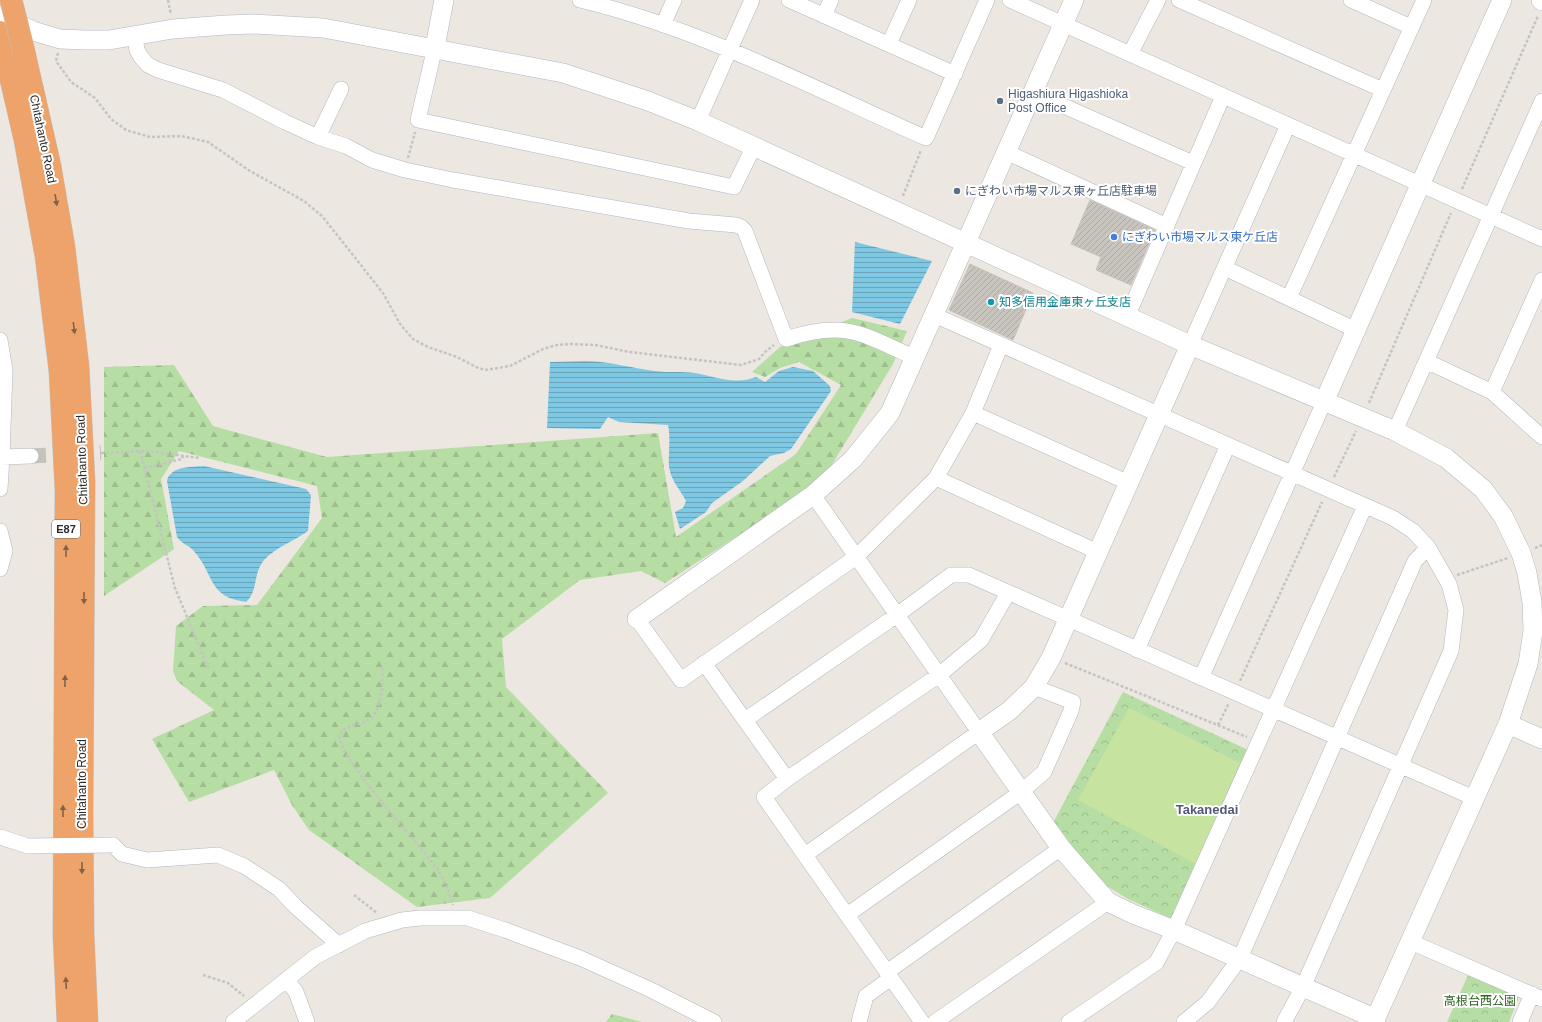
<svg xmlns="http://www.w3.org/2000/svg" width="1542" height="1022" font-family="Arial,'Noto Sans JP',sans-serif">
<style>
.forest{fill:url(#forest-firs)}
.park{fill:url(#park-crowns)}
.pitch{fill:#c6e3a0}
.water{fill:url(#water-rules)}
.building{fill:url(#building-hatch);stroke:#c8c3ba}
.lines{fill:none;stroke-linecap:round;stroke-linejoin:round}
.minor-tunnel{stroke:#c6c2bc;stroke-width:15;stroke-dasharray:15 8;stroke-linecap:butt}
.minor-casing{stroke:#b4b6be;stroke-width:16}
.tertiary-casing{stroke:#b4b6be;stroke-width:20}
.motorway-casing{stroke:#c4c4c4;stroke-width:23}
.path{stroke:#c4c4c4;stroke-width:2.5;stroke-dasharray:3 2;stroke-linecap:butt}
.minor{stroke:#fff;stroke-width:15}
.tertiary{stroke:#fff;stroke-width:19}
.motorway{stroke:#eea36a;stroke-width:22}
.minor-bridge-casing{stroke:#b4b6be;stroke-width:16;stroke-linecap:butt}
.motorway-bridge-casing{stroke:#c4c4c4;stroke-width:23;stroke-linecap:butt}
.minor-bridge{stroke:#fff;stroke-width:15}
.motorway-bridge{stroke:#eea36a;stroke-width:22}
.oneway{fill:#836248}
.service-dot{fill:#5c6f8a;stroke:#fff;stroke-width:1.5}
.shop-dot{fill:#3f7fe0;stroke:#fff;stroke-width:1.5}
.culture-dot{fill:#0f9aa8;stroke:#fff;stroke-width:1.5}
.labels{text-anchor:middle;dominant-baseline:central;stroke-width:4;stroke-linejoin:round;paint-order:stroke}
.shield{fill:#fff;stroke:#6b6b6b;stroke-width:1}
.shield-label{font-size:11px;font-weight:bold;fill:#2c2c2c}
.service-label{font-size:12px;fill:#4e5e75;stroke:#fff;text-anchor:start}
.street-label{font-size:12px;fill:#2c2c2c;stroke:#fff}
.shop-label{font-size:12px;fill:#366cbe;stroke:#fff;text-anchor:start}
.culture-label{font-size:12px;fill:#0d838f;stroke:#fff;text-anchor:start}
.park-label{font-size:12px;fill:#306323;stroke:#fff}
.neighbourhood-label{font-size:13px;font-weight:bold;fill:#515879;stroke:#fff}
</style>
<defs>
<pattern id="forest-firs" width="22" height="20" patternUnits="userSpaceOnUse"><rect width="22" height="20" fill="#b6dda3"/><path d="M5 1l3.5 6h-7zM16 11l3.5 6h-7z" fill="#9dbe8c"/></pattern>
<pattern id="park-crowns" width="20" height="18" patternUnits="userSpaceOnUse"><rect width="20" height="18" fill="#b6dda3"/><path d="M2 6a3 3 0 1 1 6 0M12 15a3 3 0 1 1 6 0" fill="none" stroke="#9dbe8c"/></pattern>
<pattern id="water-rules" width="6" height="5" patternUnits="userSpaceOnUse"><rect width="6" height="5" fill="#7fc8e3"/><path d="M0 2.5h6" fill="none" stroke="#68a3b8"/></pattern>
<pattern id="building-hatch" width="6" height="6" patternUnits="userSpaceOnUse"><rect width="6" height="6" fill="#c8c5be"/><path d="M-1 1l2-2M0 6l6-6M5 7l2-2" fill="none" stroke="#aca9a3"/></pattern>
</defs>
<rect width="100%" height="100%" fill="#ece7e0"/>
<path class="forest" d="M852,318L907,331L893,364L822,481L665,583L641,571L580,580L502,639L506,687L608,793L490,898L417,907L309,830L292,805L274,770L189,802L152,739L214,710L177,681L173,671L176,626L203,606L257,605L322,518L317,486L179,451L161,479L174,549L104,596V367L174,365L213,426L327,457L658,433L676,537L796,454L841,385L799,362L780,368L765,377L752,372L780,347Z
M612,1014L642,1022H606Z"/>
<path class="park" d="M1123,692L1257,754L1179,922L1128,899L1097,880L1054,821Z
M1469,973L1519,997L1509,1022H1447Z"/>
<path class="pitch" d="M1129,708L1240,763L1196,864L1078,800Z"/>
<path class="water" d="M855,242L932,261L900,324L852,312Z
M585,361C608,361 631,368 655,371C668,373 682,371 695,373C715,377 736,385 756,377L765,382L779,371L793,367L813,371L830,386L831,391L791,449L784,453L770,456L743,481L712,503L706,512L680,529L675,512L683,508L686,501C680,489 671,481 669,467C668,453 671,439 668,425L619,422L608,417L600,429L547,428L550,362Z
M204,466L306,489L311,495L308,531C294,541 276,547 264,560C253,573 258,592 246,602C207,597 215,574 193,550C188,545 182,544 177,537L167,481C170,466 191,467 204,466Z"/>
<path class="building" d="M1090,200L1155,230L1131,285L1096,270L1101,257L1071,244Z
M970,264L1033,293L1013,340L949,310Z"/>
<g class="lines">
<path class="minor-tunnel" d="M31,456L101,453"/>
<g class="minor-casing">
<path id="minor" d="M580,0C701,29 813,88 926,138L987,0
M789,0L955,74
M1010,0L1542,239
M1179,0L1383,90
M1351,0L1411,27
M824,16L831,0
M663,25L674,0
M135,37L137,50L141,57L148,65L158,70L223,90L285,122L318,137L346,146L372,160L405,170L453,180L689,221L736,225L741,227L745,231L786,339C844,320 861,333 913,357
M889,44L909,0
M435,47L418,120L734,187L754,146
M1130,54L1158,0
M1032,92L1193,163
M698,121L752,0
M318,137L341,89
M1006,152L1167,226
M1225,268L1356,330
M1289,298L1424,0
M934,315L1393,518L1413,531L1428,547L1449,584L1456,610L1451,651L1303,987L1284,1022
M1127,317L1223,96
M0,340L5,370L2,457L31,456
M1190,345L1288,125
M1426,361L1492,392L1542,437
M1492,392L1542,280
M973,413L1129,483
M1395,431L1542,101
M936,478L1098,552
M0,489L2,457
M0,531L5,551L0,569
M637,619L681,680L856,557L936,478L973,413L1001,345
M1137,650L1228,445
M704,663L787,779
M1201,678L1324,402
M745,720L897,615L951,575H969L1474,798
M0,837L28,846
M113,845L122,854L147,860L218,855L244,866L279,889L296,907L339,945
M805,855L979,732L813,495
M847,915L1021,792L1044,772L1071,711L1073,702L1034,687
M1411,942L1542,999
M887,972L1061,848
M287,980L296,992L307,1022
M233,1022L315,957L365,931L402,920L420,918H468L505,930L580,958L649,989L714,1022
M859,1022L866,996L891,978
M922,1022L764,797L787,779L939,675L981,640L1008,593
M935,1022L1108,902
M1069,1022L1156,963L1174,930L1365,506
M1184,1022L1208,1002L1240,958L1415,561L1428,547
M1520,1022L1532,994"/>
</g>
<g class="tertiary-casing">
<path id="tertiary" d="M1541,0L1542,1
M0,16L33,31L60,39L85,40H109L173,29L226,25L253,24L323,28L563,73L648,101L698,121L1190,345L1395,431L1446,458L1483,489L1503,516L1521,553L1527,573L1532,602L1533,631L1528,664L1508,724L1374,1022
M435,47L444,0
M1190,345L1051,658L1034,687L1009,711L979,732L1061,848L1108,902L1133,914L1174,930L1376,1019
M1324,402L1502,0
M637,619L813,495L853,459L890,413L1074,0
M1508,724L1542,739"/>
</g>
<g class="motorway-casing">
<path id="motorway" d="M0,32L25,140L46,256L60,371L66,490L64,935L68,1022
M24,52L50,166L64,247L78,366L84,481L82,814L83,934L87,1022"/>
</g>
<path class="path" d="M168,0L171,15
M58,53L56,61L71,82L95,98L111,119L126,130L150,137L181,136L208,142L250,171L304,201L322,216L383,293L400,324L413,339L428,347L457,357L476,367L485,370L510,366L543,349L557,345L571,344L595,345L630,352L741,365L759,359L766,351L774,345
M408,158L415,132
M1462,189L1538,16
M903,196L921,150
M1369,403L1451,213
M140,451L175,588L209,670
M101,453L146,451L200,458
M144,468L182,459L183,456
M1334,477L1356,431
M1535,548L1542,545
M1457,575L1508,558
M1065,663L1247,737
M382,668C384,685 382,702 372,718C364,724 345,725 340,734C332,751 422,847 435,866C444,878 448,891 453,905
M1240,681L1322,502
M1218,725L1229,703
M354,895L377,913
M203,975L228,983L244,996"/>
<use href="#minor" class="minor"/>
<use href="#tertiary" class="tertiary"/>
<use href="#motorway" class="motorway"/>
<g class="minor-bridge-casing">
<path id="minor-bridge" d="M28,846L113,845"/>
</g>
<g class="motorway-bridge-casing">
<path id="motorway-bridge" d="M11,0L24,52"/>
</g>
<use href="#minor-bridge" class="minor-bridge"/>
<use href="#motorway-bridge" class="motorway-bridge"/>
</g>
<defs><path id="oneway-solid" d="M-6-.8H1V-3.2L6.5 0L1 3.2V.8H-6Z"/></defs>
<g class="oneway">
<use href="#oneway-solid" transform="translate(56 200) rotate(81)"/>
<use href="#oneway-solid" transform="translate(74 328) rotate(83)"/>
<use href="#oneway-solid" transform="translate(66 551) rotate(-90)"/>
<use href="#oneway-solid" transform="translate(84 598) rotate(90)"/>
<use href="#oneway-solid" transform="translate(65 681) rotate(-89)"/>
<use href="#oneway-solid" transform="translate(63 811) rotate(-90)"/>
<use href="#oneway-solid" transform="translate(82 868) rotate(90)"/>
<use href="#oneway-solid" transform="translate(66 983) rotate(-93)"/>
</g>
<g class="service-dot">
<circle cx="1000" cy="101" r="4"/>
<circle cx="957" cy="191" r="4"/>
</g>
<circle class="shop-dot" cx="1114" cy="237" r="4"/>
<circle class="culture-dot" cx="991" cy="302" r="4"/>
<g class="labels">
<rect class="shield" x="52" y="520" width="28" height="18" rx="3"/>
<g class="shield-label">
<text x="66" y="529">E87</text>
</g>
<g class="service-label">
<text x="1008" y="94">Higashiura Higashioka<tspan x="1008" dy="14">Post Office</tspan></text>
<text x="965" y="191">にぎわい市場マルス東ヶ丘店駐車場</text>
</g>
<g class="street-label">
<text transform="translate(43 139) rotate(78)">Chitahanto Road</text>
<text transform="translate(82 460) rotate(-92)">Chitahanto Road</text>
<text transform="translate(82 784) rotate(-90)">Chitahanto Road</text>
</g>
<g class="shop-label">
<text x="1122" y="237">にぎわい市場マルス東ケ丘店</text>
</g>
<g class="culture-label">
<text x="999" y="302">知多信用金庫東ヶ丘支店</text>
</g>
<g class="park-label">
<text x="1480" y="1001">高根台西公園</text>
</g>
<g class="neighbourhood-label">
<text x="1207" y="809">Takanedai</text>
</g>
</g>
</svg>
